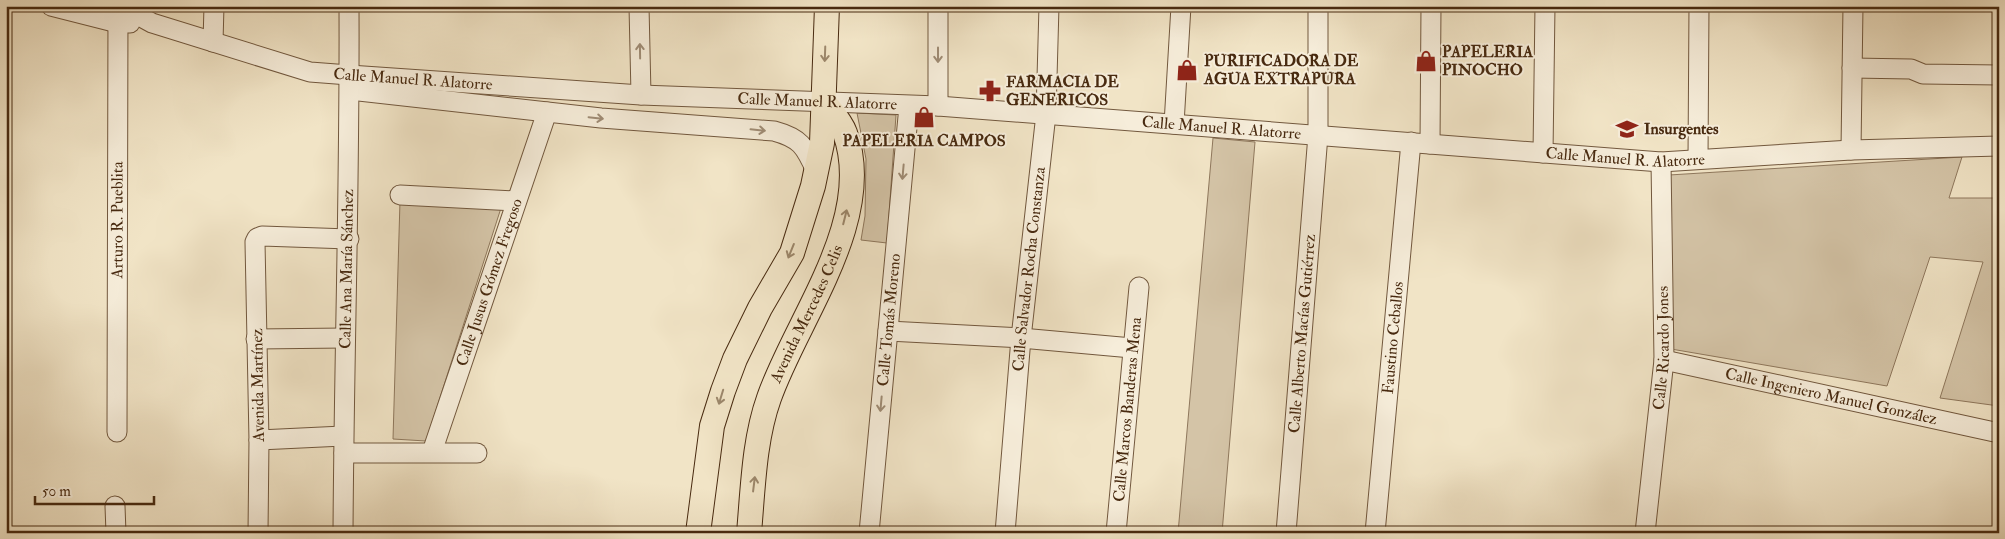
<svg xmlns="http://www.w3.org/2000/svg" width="2005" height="539" font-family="'IM FELL Double Pica',serif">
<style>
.green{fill:#d4c4a7;stroke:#8e775c}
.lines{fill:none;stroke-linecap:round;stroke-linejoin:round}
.minor-casing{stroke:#72583e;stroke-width:21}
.major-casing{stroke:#482a10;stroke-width:26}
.minor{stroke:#f6edda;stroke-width:19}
.major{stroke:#f1e4c6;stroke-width:24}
.oneway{stroke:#9f8c75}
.oneway2{stroke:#9c876b}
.labels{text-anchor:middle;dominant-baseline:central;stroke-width:4;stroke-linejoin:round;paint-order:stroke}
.poi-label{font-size:16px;font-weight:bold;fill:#482a10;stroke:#f6edda;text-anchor:start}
.street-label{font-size:16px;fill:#482a10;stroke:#f6edda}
</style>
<rect width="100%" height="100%" fill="#f1e4c6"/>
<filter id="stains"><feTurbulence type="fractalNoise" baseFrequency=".004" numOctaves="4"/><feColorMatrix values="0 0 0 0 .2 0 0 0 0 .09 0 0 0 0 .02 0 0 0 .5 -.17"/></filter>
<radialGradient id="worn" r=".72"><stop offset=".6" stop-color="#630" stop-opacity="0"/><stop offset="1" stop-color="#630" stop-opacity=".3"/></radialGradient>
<path class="green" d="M857,113L896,115L887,243L861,240L865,216L866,159Z
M1213,138L1255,142L1222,533H1178Z
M1962,157L1949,198H1999V406L1940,398L1983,262L1930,257L1887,386L1671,349L1669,175Z
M400,201L501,208L426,441L393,439Z"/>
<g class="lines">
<g class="minor-casing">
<g id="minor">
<path d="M51,6L118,23H130"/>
<path id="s1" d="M121,6L152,23L310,72L349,75L641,95L938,106L1661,162L1851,150L1999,146"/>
<path d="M639,6L641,95"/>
<path d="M213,42L214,6"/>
<path d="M1852,68L1911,69L1923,74L1999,75"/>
<path d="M350,90L601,118L774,131C800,138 805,146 816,171"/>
<path d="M938,106V6"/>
<path d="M1174,124L1181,6"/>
<path d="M1430,144L1431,6"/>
<path d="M1851,150L1853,6"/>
<path d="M1543,153L1545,6"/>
<path d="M1698,159L1699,6"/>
<path d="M400,195L516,201"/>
<path d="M888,331L1021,338L1132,348"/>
<path d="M256,339L345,338"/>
<path id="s2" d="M1664,360L1999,433"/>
<path id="s3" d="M117,432L118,6"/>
<path d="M259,440L343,436"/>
<path id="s4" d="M432,452L547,112"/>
<path d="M344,453H477"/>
<path d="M115,506L116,533"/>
<path d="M258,533L259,440L255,242L257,238L262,236L349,239"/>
<path id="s5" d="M343,533C344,357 350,182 349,6"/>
<path id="s6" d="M869,533L909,106"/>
<path id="s7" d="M1005,533L1021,338L1046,114L1049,6"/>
<path id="s8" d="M1116,533L1139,287"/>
<path id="s9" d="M1286,533L1318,135V6"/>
<path id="s10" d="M1375,533L1411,142"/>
<path id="s11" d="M1645,533L1664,360L1661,162"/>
</g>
</g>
<g class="major-casing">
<g id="major">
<path d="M698,533L712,426L723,391L735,359L760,308L792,253L813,186L822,143L827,6"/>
<path id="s12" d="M749,533C753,488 754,440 769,398C796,320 876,220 845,133C841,122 831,111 824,102"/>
</g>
</g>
<use href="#minor" class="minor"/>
<use href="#major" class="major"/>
</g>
<defs><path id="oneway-shaft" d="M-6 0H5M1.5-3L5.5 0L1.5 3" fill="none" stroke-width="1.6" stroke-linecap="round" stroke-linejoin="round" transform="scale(1.25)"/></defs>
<g class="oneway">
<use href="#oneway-shaft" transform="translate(640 51) rotate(-91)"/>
<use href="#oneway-shaft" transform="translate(938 55) rotate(90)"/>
<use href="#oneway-shaft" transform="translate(596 118) rotate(6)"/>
<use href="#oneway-shaft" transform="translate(758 130) rotate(6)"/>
<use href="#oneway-shaft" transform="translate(903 172) rotate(95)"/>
<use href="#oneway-shaft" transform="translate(881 404) rotate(95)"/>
</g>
<g class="oneway2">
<use href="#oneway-shaft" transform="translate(825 54) rotate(92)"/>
<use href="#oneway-shaft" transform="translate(845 217) rotate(-76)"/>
<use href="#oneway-shaft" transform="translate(791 251) rotate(112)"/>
<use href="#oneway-shaft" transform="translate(721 397) rotate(107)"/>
<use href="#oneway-shaft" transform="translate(754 484) rotate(-83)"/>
</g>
<defs>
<g id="shop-bare" transform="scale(1.725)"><path d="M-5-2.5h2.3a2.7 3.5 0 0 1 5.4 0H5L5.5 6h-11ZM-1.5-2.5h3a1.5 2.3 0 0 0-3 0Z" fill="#8f2418" stroke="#f6edda" stroke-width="2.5" paint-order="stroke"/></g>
<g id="pharmacy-bare" transform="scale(1.725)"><path d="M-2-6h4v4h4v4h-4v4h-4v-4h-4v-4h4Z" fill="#8f2418" stroke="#f6edda" stroke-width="2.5" paint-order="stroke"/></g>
<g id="school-bare" transform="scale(1.725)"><path d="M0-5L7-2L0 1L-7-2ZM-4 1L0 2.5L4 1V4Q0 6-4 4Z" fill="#8f2418" stroke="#f6edda" stroke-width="2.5" paint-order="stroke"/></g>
</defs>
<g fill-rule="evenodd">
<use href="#shop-bare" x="1426" y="61"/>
<use href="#shop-bare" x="1187" y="70"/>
<use href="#pharmacy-bare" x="990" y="91"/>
<use href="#shop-bare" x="924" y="117"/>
<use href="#school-bare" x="1627" y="129"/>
</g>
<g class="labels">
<g class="poi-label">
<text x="1442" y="52">PAPELERIA<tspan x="1442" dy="18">PINOCHO</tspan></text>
<text x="1204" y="61">PURIFICADORA DE<tspan x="1204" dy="18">AGUA EXTRAPURA</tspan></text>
<text x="1006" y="82">FARMACIA DE<tspan x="1006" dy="18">GENERICOS</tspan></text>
<text x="1644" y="129">Insurgentes</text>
<text x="924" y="141" text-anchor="middle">PAPELERIA CAMPOS</text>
</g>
<g class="street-label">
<text stroke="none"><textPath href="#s1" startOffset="304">Calle Manuel R. Alatorre</textPath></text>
<text stroke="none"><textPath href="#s1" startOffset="709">Calle Manuel R. Alatorre</textPath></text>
<text stroke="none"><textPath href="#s1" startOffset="1114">Calle Manuel R. Alatorre</textPath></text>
<text stroke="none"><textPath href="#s1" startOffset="1519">Calle Manuel R. Alatorre</textPath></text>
<text stroke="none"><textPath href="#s3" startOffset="212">Arturo R. Pueblita</textPath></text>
<text stroke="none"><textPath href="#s5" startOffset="264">Calle Ana María Sánchez</textPath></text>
<text stroke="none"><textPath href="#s7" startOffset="265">Calle Salvador Rocha Constanza</textPath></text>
<text stroke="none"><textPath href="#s4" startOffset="179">Calle Jusus Gómez Fregoso</textPath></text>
<text stroke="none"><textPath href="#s12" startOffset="229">Avenida Mercedes Celis</textPath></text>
<text stroke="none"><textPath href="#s6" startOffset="214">Calle Tomás Moreno</textPath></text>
<text stroke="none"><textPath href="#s9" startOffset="200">Calle Alberto Macías Gutiérrez</textPath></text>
<text stroke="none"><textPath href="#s10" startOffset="196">Faustino Ceballos</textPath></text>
<text stroke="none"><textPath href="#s11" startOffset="186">Calle Ricardo Jones</textPath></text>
<text transform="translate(258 385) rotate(-91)">Avenida Martínez</text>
<text stroke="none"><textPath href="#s2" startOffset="171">Calle Ingeniero Manuel González</textPath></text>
<text stroke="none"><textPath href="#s8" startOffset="124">Calle Marcos Banderas Mena</textPath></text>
</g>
</g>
<rect width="2005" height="539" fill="none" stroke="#f1e4c6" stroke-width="25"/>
<rect x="8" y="8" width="1990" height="524" fill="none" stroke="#482a10" stroke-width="2.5"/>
<rect x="12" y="12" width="1980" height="514" fill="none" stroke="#482a10"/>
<path d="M35 496v8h119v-8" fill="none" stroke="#482a10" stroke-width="2.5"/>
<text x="42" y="496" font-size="15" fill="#482a10" stroke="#f6edda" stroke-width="4" paint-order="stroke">50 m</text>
<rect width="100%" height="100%" filter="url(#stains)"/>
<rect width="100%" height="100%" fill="url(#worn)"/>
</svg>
